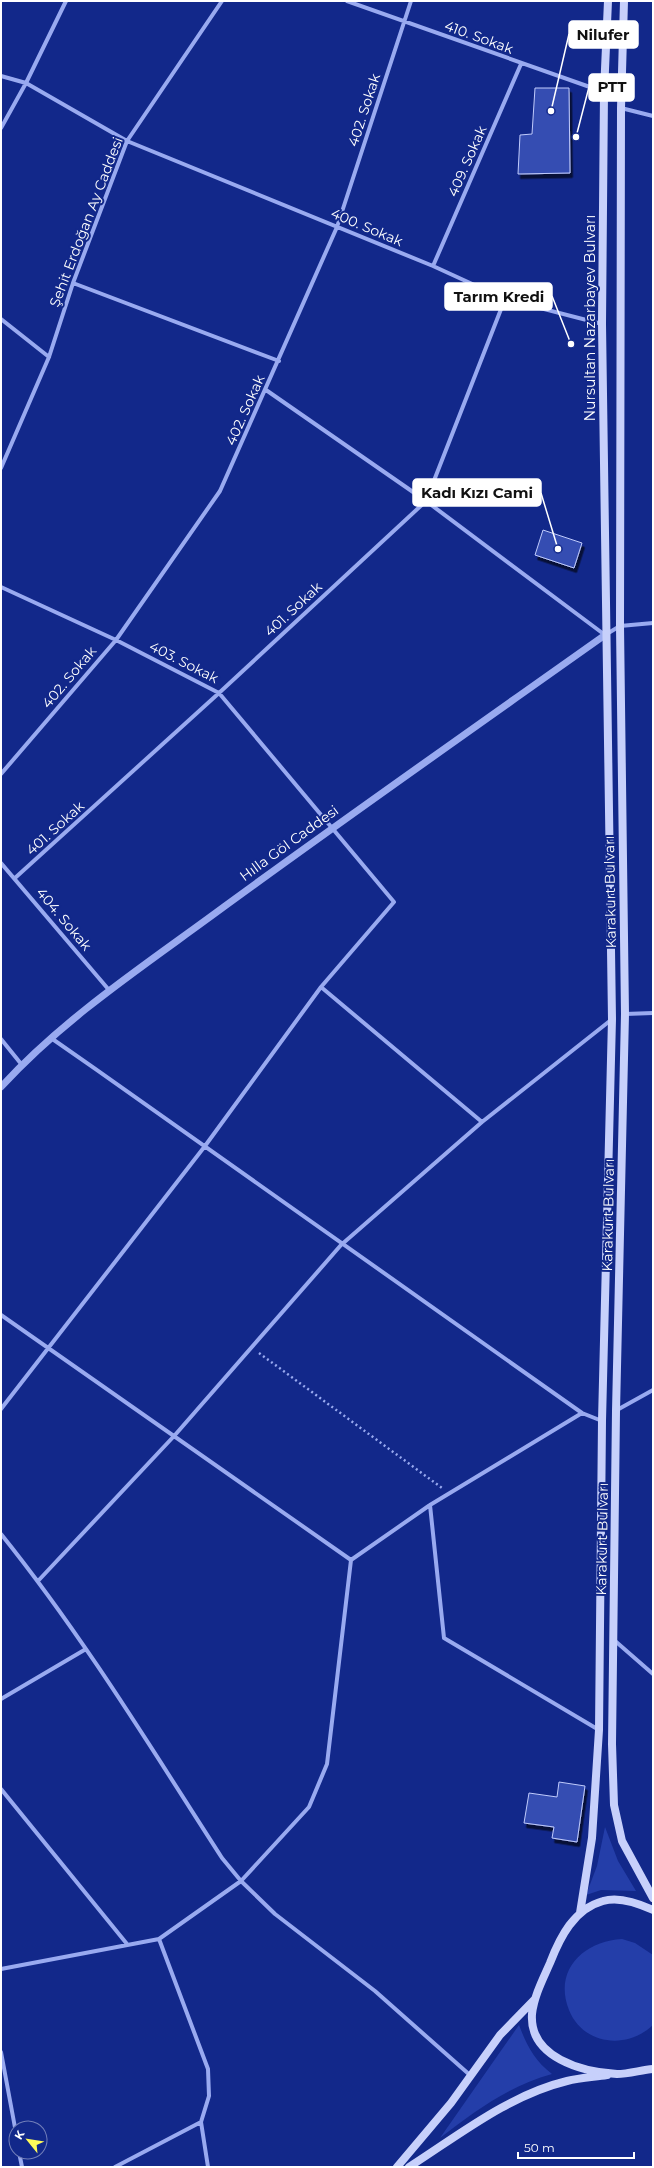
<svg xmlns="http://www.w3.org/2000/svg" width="654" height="2168" font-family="Montserrat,sans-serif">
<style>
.green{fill:#243ea9}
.building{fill:#364eb2;stroke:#c0cbfc;filter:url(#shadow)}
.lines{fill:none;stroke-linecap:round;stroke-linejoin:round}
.path{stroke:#99aaf0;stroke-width:2.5;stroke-dasharray:2 3;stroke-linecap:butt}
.minor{stroke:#99aaf0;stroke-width:4}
.tertiary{stroke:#99aaf0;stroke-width:7}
.secondary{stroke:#c7d0fb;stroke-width:8}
.labels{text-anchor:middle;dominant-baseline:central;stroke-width:4;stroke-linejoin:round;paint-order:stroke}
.street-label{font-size:14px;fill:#fff;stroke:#12288a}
.leader{fill:none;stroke:#fff;stroke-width:1.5}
.callout-dot{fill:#fff;stroke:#12288a;stroke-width:1.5}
.callout{fill:#fff;stroke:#fff;stroke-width:1.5}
.callout-label{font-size:15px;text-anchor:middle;font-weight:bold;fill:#111}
</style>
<defs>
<filter id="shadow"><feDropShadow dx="2.5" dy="4.5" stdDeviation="0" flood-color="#0009"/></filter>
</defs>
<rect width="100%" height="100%" fill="#12288a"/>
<path class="green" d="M605,1827L618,1861L636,1891L601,1890L586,1895L597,1866Z
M622,1939L635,1943L653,1955V2025C627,2050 583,2045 569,2010C553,1970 584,1941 622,1939Z
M519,2025C527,2046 534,2060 552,2074C509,2086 475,2111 440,2138Z"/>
<path class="building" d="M535,88H569L570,173L518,174L520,135L532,134Z
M543,530L582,543L574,568L535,555Z
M559,1782L585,1786L577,1842L552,1838L554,1827L524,1823L529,1793L557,1797Z"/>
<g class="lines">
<path class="path" d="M259,1353L442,1488"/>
<path class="minor" d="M347,1L604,92
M1,76L26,83L127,141L433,266L505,299L602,324
M621,108L653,116
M1,128L26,83L66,1
M433,266L521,64
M73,283L279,361
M1,319L49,357
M266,390L426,501L605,635L620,626L653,623
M1,468L49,357L73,283L127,141L222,1
M1,587L116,640L219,693L394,902L321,987L205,1146L1,1409
M1,774L116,640L220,491L337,227L411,1
M1,863L109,990
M15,878L219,693L426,501L505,299
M321,987L482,1122
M625,1014L653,1013
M51,1038C229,1162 405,1289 582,1413L602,1421
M1,1039L22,1065
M1,1315L351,1560
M617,1410L653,1390
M430,1505L444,1638L599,1730
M1,1534C83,1636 151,1748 222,1858L241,1881L275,1914L375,1991L471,2076
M38,1581L175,1435L341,1245L482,1122L611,1020
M614,1640L653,1674
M1,1699L86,1649
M1,1789L127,1944
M1,1969L159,1939L241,1881L309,1807L327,1764L351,1560L430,1505L582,1413
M1,2052L16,2133
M201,2122L208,2167
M19,2152L22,2167
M115,2167L201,2122L209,2096L208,2069L159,1939"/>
<path class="tertiary" d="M1,1087C66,1016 148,963 225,906C351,814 478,725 605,635"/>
<path class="secondary" d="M624,1L621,108L620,626L625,1014L616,1411L612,1744L614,1805L622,1841L653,1898
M653,1910C638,1903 619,1896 603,1901C574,1909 560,1937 550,1963C543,1979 534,1996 532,2014C529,2058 583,2072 617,2074C629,2074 641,2070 653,2069
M580,1913L592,1838L599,1730L602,1421L612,1019L602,324L604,92L608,1
M397,2167L451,2103L500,2035L535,1999
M409,2167C459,2135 509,2095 567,2081C580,2078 594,2077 607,2075"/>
</g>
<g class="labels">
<g class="street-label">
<text transform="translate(479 37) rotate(20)">410. Sokak</text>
<text transform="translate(364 110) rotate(-72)">402. Sokak</text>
<text transform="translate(467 161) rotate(-66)">409. Sokak</text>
<text transform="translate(86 222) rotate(-69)">Şehit Erdoğan Ay Caddesi</text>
<text transform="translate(367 227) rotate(23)">400. Sokak</text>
<text transform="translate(590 318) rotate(-90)">Nursultan Nazarbayev Bulvarı</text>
<text transform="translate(245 410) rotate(-66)">402. Sokak</text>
<text transform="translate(293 609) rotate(-43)">401. Sokak</text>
<text transform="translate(184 662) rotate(27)">403. Sokak</text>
<text transform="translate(69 677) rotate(-50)">402. Sokak</text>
<text transform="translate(55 828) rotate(-42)">401. Sokak</text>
<text transform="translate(289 843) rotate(-36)">Hılla Göl Caddesi</text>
<text transform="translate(610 892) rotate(-91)">Karakurt Bulvarı</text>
<text transform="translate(64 919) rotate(50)">404. Sokak</text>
<text transform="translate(608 1215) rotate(-89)">Karakurt Bulvarı</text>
<text transform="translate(602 1539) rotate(-89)">Karakurt Bulvarı</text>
</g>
</g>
<path class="leader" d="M551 111L569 34M576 137L589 87M571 344L552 296M558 549L541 493"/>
<g class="callout-dot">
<circle cx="551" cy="111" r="4"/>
<circle cx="576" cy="137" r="4"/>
<circle cx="571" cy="344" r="4"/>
<circle cx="558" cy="549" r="4"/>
</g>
<g class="callout">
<rect x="569" y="21" width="69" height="27" rx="4"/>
<rect x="589" y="74" width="45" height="27" rx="4"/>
<rect x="445" y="283" width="107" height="27" rx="4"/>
<rect x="413" y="479" width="128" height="27" rx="4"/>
</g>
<g class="callout-label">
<text x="603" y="40">Nilufer</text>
<text x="612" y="92">PTT</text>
<text x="499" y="302">Tarım Kredi</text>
<text x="477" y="498">Kadı Kızı Cami</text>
</g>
<rect width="654" height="2168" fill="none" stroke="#ffffff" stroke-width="4"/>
<g transform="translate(28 2140) rotate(300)"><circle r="19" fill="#12288a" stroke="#717eb9"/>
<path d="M0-3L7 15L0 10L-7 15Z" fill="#fffa59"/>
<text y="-6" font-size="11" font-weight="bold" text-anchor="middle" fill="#ffffff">K</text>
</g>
<path d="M518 2152v6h116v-6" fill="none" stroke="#ffffff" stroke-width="2"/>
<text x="524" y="2152" font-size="12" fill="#ffffff" stroke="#12288a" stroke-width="3" paint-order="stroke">50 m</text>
</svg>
